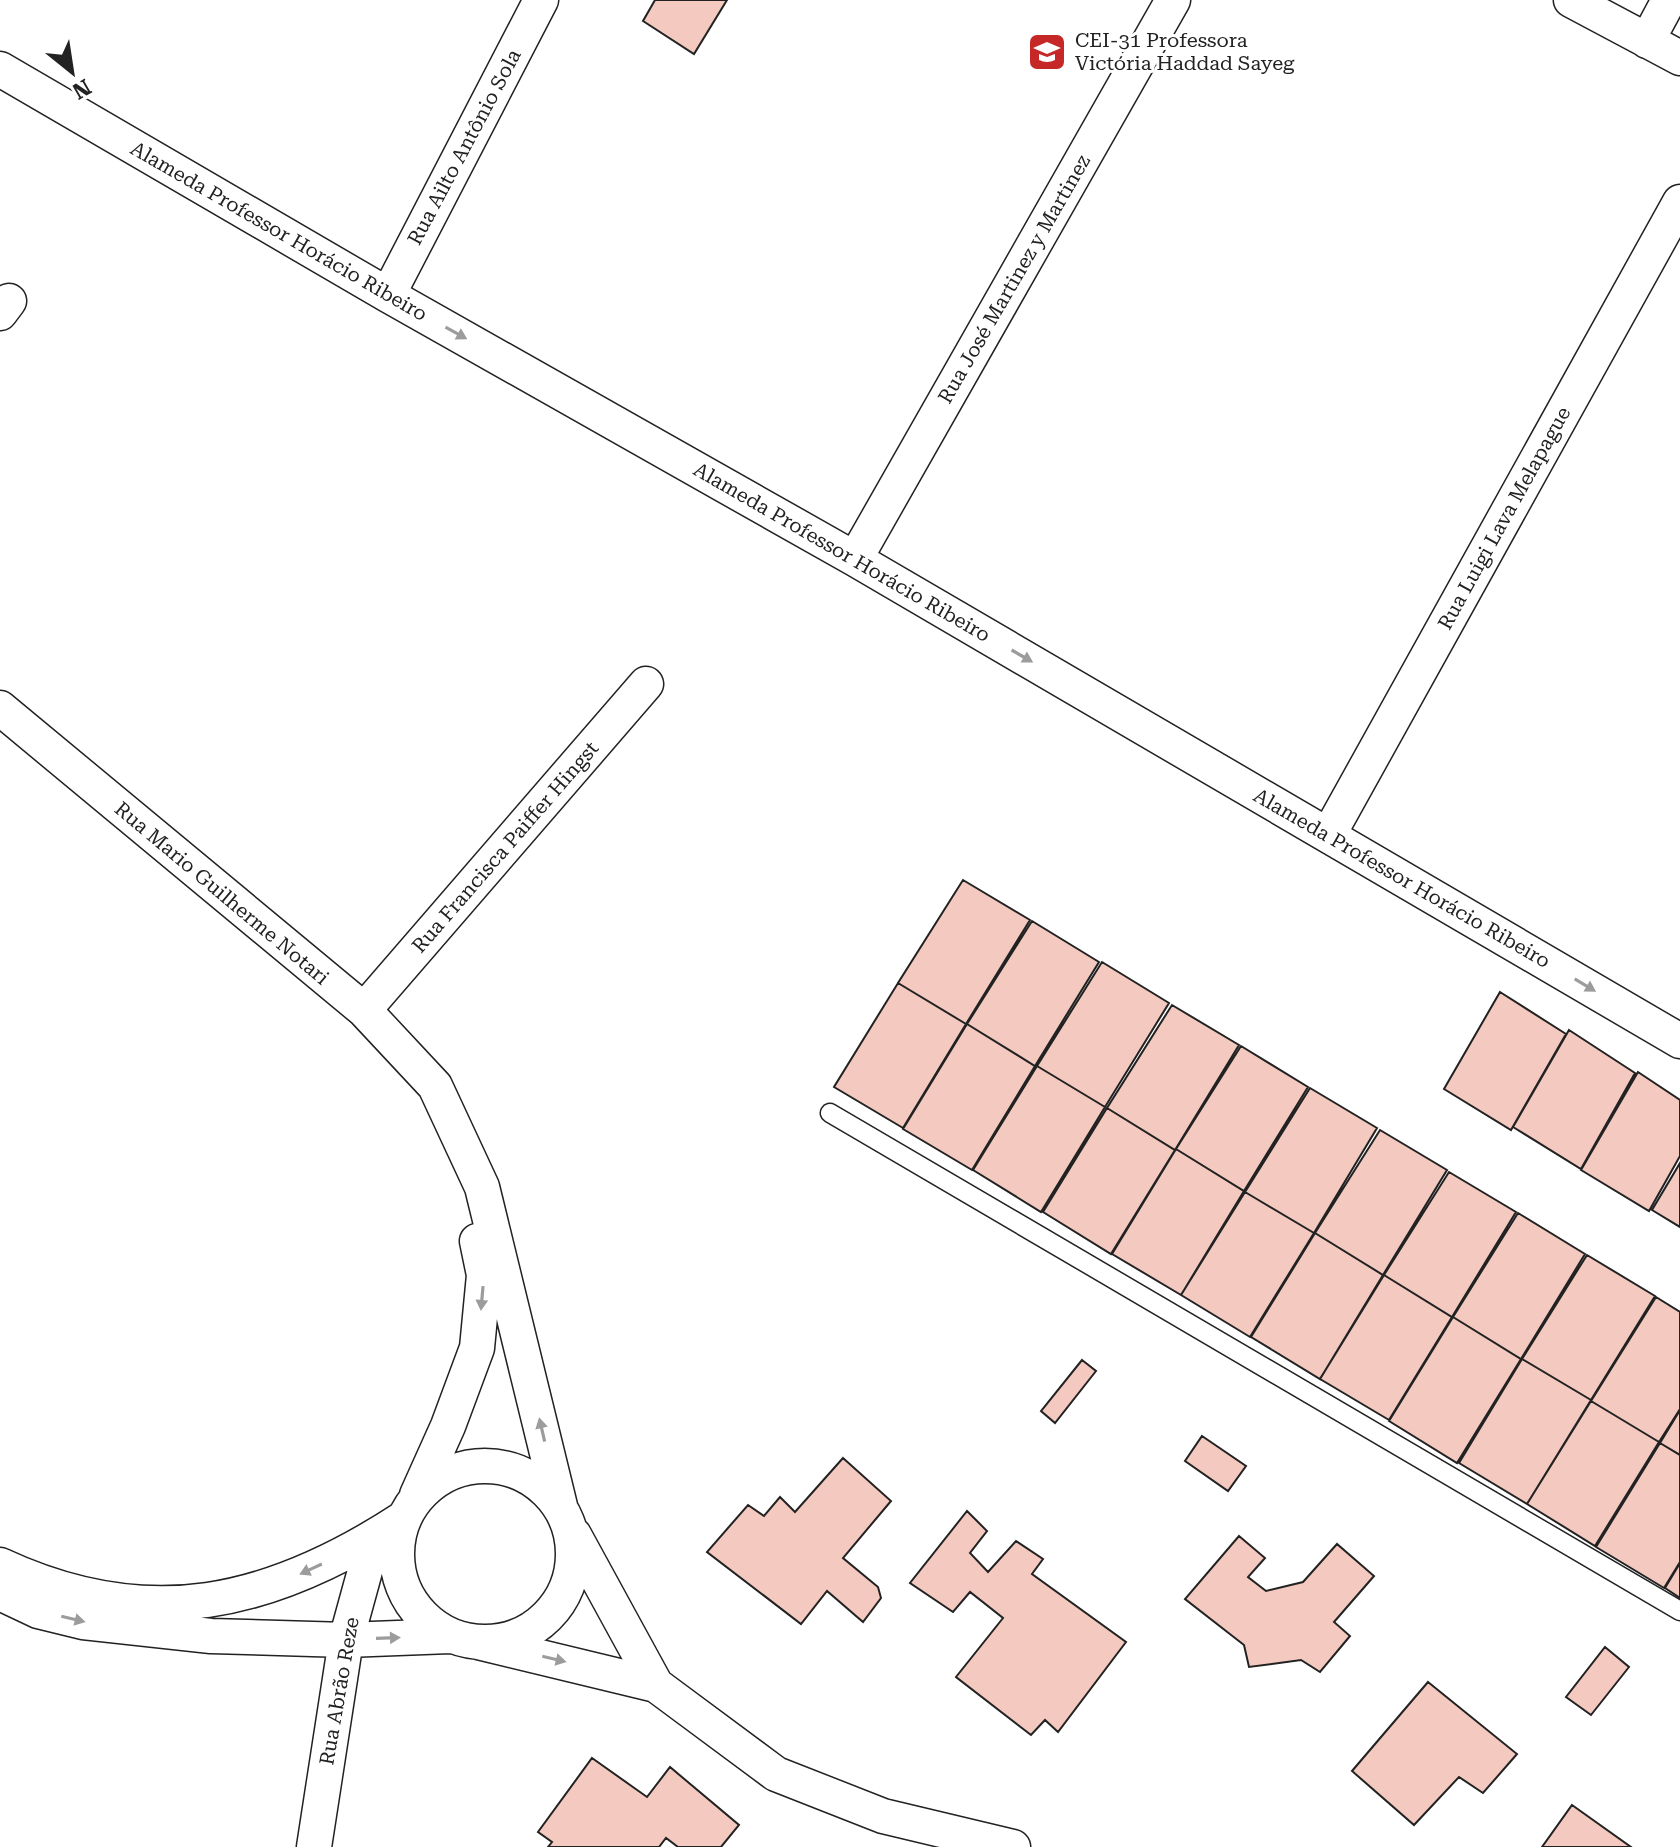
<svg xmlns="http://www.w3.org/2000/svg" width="1680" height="1847" font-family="'Roboto Serif',serif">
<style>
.building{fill:#f3c9c0;stroke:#222;stroke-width:2}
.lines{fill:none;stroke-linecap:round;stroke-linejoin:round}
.lane-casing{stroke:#222;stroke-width:21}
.street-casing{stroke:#222;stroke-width:37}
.lane{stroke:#fff;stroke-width:18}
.street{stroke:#fff;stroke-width:34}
.oneway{fill:#9c9c9c}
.labels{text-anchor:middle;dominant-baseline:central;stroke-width:6;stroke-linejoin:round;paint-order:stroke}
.poi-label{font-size:20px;fill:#222;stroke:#fff;text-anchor:start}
.street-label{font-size:20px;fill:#222;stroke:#fff}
</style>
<rect width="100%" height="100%" fill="#fff"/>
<path class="building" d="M655,0H727L694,54L643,21Z
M963,880L1030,920L966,1024L898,983Z
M1032,921L1099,962L1035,1066L967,1024Z
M1102,962L1169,1003L1105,1107L1037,1066Z
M898,983L966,1024L903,1128L834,1087Z
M1500,992L1566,1034L1511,1130L1444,1089Z
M1172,1005L1239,1045L1175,1150L1107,1108Z
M967,1024L1035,1066L972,1170L903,1129Z
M1569,1030L1635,1073L1581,1169L1513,1127Z
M1241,1046L1308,1087L1244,1191L1176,1149Z
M1037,1066L1105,1107L1041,1212L973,1170Z
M1638,1072L1680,1100V1156L1649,1211L1581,1170Z
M1310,1088L1377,1128L1314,1233L1245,1192Z
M1107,1108L1175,1150L1111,1254L1043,1212Z
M1380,1130L1447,1170L1383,1275L1315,1233Z
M1176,1149L1244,1191L1181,1295L1112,1254Z
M1680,1163V1227L1652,1210Z
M1449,1172L1516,1212L1452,1317L1384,1275Z
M1245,1192L1314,1233L1250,1337L1181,1295Z
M1518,1213L1585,1254L1521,1359L1453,1317Z
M1315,1233L1383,1275L1320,1379L1251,1337Z
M1587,1255L1655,1296L1591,1400L1522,1359Z
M1384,1275L1452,1317L1389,1420L1320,1379Z
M1656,1297L1680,1312V1409L1659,1442L1591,1401Z
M1453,1317L1521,1359L1457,1463L1389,1421Z
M1522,1359L1591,1400L1527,1504L1459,1463Z
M1082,1360L1096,1371L1055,1423L1041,1411Z
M1591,1401L1659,1442L1595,1546L1527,1504Z
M1680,1410V1455L1660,1443Z
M1202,1436L1246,1466L1228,1491L1185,1461Z
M1660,1443L1680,1455V1562L1664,1588L1596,1547Z
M843,1458L891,1501L843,1558L878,1587L881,1598L863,1622L827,1591L801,1624L707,1552L748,1505L764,1516L780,1497L795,1512Z
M967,1511L987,1531L970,1553L988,1572L1016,1541L1043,1559L1032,1574L1126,1642L1058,1732L1045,1720L1031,1735L956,1677L1003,1618L970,1592L953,1612L910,1583Z
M1239,1536L1265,1558L1248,1577L1266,1591L1303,1582L1337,1544L1374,1576L1334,1622L1350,1636L1320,1672L1301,1660L1249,1667L1244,1645L1185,1599Z
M1680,1563V1598L1665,1588Z
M1605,1647L1629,1667L1591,1715L1566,1697Z
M1428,1682L1517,1754L1483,1793L1459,1777L1414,1825L1352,1771Z
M592,1758L647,1797L670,1767L739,1825L721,1847H678L666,1838L659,1847H548L552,1842L538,1832Z
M1572,1805L1631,1847H1542Z"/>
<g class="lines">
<g class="lane-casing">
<path id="lane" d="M830,1113L1680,1611"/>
</g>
<g class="street-casing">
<path id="street" d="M1571,0L1680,58
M1647,41L1669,0
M0,69L388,295L855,559L1680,1041
M388,295L541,0
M0,313L9,301
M855,559L1173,0
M0,708L364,1010L435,1086L482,1187L560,1506
M1329,834L1680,202
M364,1010L646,684
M397 1554a88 88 0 1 1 176 0a88 88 0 1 1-176 0Z
M417,1495L448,1426L477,1348L484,1275L477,1241
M574,1535L656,1685
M0,1565C148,1634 271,1605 404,1518
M0,1593L38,1611L83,1622L211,1636L346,1640L450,1636
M478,1642L656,1685L776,1774L883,1816L1013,1847
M314,1847L346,1640L374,1538"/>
</g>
<use href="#lane" class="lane"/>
<use href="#street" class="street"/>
</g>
<defs><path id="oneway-solid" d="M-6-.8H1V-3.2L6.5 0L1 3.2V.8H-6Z" transform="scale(2)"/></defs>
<g class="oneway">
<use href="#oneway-solid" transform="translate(456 333) rotate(29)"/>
<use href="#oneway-solid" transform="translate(1022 656) rotate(30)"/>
<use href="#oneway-solid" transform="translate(1585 985) rotate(31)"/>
<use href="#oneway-solid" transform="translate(482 1298) rotate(95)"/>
<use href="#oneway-solid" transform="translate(542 1430) rotate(-103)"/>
<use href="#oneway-solid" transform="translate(311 1569) rotate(155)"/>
<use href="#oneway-solid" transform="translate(73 1619) rotate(13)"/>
<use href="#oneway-solid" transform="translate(388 1638) rotate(-2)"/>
<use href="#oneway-solid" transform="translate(554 1659) rotate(13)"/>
</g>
<defs>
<g id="school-square" transform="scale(2)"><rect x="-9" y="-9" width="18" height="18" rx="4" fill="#c62828" stroke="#fff"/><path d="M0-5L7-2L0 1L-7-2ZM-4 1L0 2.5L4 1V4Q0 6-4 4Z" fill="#fff"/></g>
</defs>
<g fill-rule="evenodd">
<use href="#school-square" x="1047" y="52"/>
</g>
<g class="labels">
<g class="poi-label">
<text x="1075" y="40">CEI-31 Professora<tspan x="1075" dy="23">Victória Haddad Sayeg</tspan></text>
</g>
<g class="street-label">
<text transform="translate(464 147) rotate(-62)">Rua Ailto Antônio Sola</text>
<text transform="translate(279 231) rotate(30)">Alameda Professor Horácio Ribeiro</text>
<text transform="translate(1014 279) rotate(-60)">Rua José Martinez y Martinez</text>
<text transform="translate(1504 518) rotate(-61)">Rua Luigi Lava Melapague</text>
<text transform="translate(842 552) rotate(30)">Alameda Professor Horácio Ribeiro</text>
<text transform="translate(505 847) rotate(-49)">Rua Francisca Paiffer Hingst</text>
<text transform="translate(1402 878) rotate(30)">Alameda Professor Horácio Ribeiro</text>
<text transform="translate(222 893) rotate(40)">Rua Mario Guilherme Notari</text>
<text transform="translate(339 1691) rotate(-80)">Rua Abrão Reze</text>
</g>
</g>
<g transform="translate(72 72) rotate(150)" stroke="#ffffff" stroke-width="6" paint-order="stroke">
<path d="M0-6L14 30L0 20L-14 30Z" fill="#222222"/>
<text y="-12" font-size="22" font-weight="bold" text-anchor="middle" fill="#222222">N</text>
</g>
</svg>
